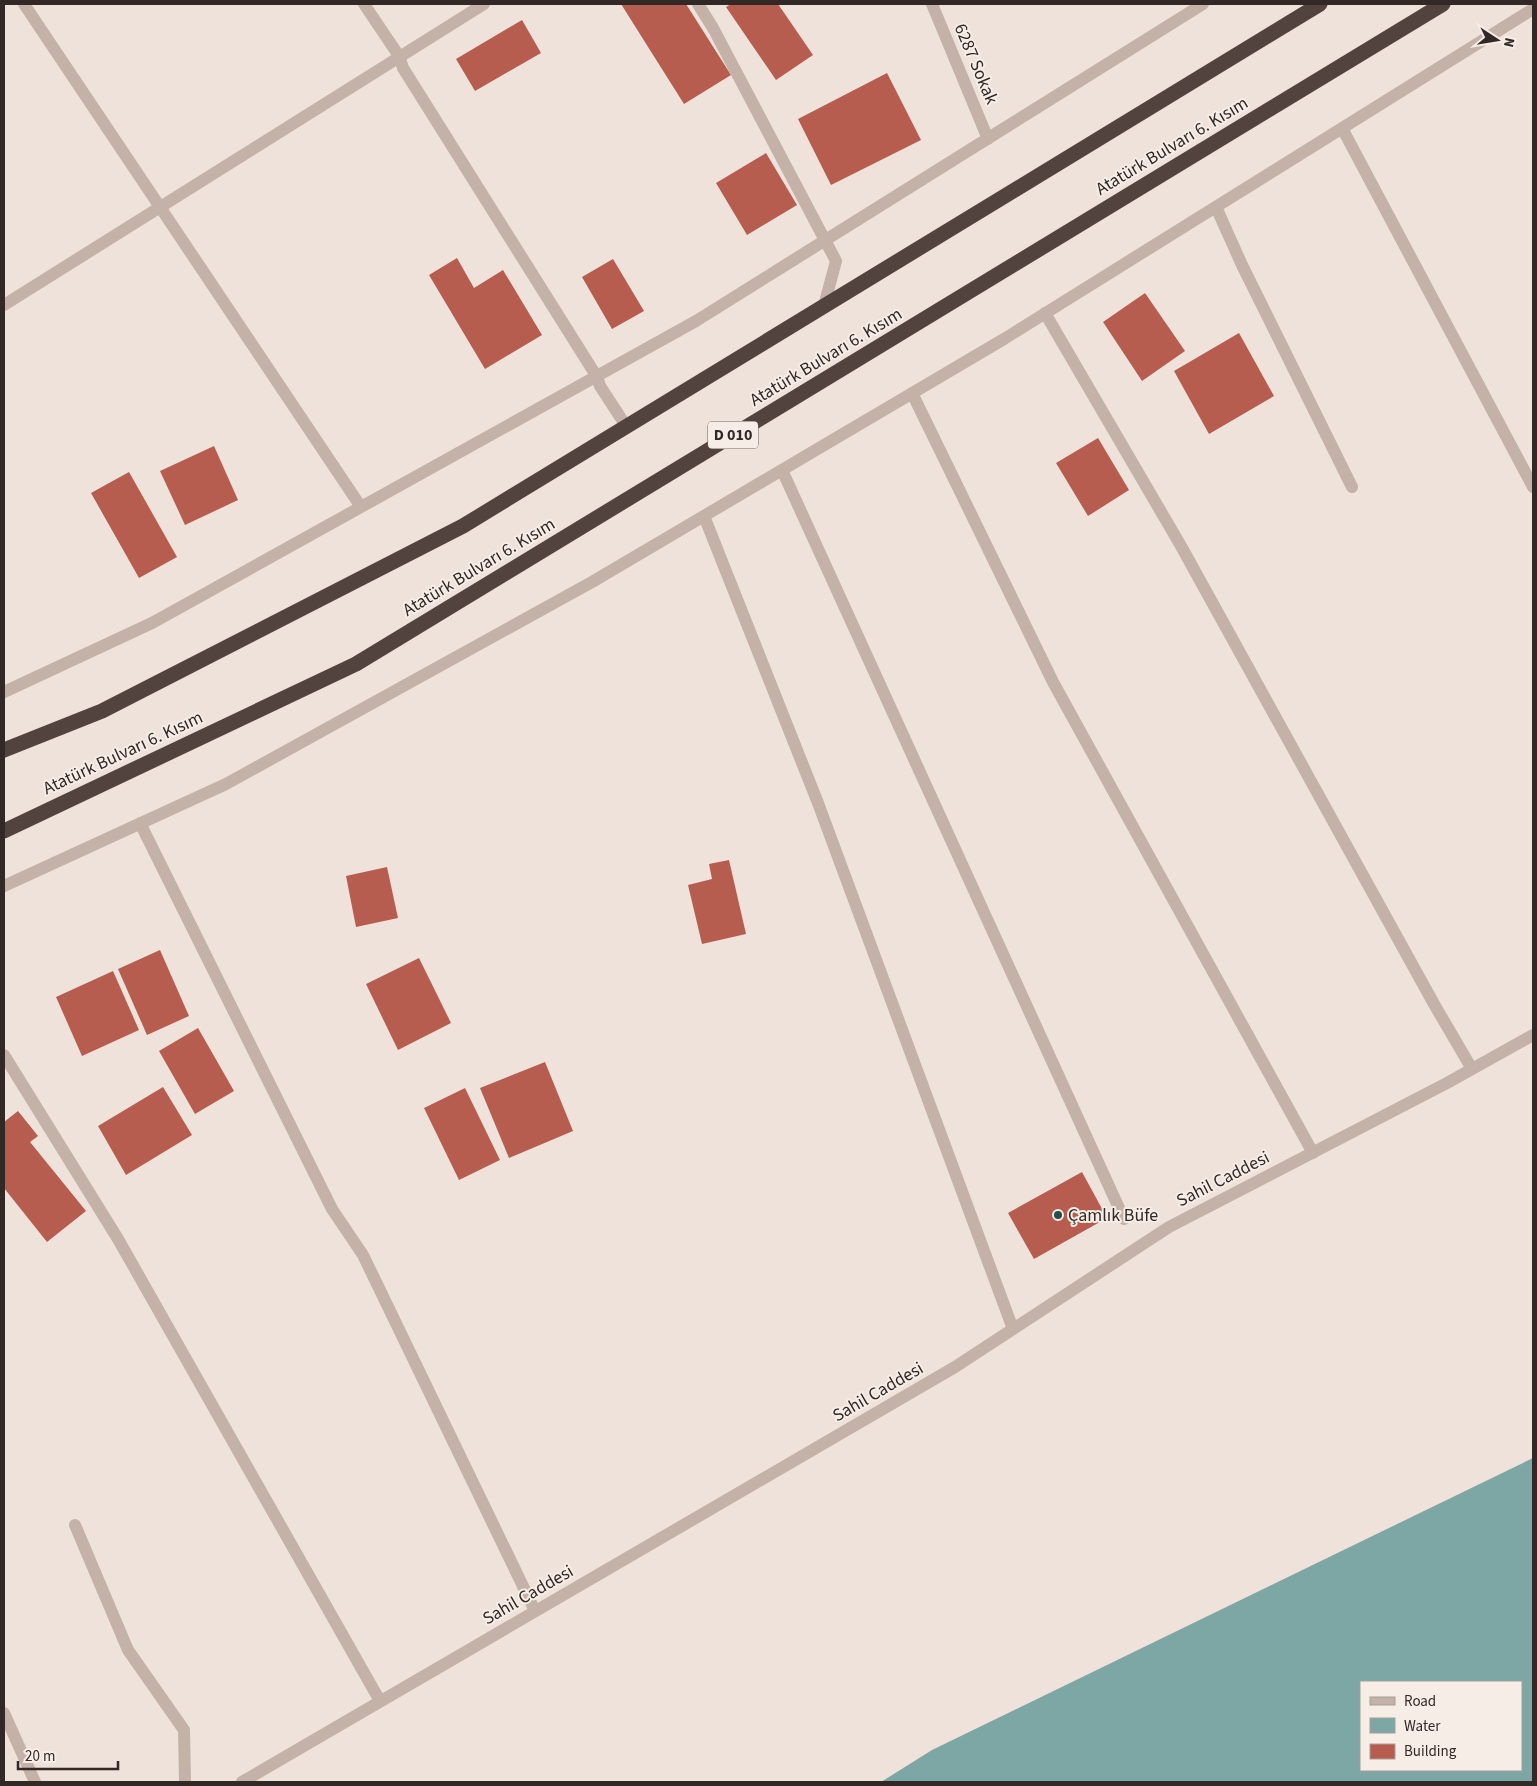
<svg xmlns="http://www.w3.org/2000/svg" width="1537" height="1786" font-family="'Source Sans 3',sans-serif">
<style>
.water{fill:#7da7a4;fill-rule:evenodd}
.building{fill:#b65d50}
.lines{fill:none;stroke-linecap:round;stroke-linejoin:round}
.minor{stroke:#c4b1a8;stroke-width:12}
.highway{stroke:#52433f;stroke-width:15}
.poi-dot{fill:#224e4b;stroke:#f6ede6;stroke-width:2}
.labels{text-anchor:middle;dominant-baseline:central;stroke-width:4;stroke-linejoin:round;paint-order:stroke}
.shield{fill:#f6ede6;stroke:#6d6460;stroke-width:1}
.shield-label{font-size:16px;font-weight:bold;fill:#322927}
.street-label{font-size:18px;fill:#322927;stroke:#f6ede6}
.poi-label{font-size:18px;fill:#322927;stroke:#f6ede6;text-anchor:start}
</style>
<rect width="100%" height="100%" fill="#eee2da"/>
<path class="water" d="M1533,1458V1782H881L932,1750ZM1361,1682H1521V1770H1361Z"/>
<path class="building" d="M621,4H686L731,75L684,104Z
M731,4H778L813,55L776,80L726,7Z
M522,20L541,53L475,91L456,59Z
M887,73L921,140L831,185L798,119Z
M766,153L797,205L747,235L716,183Z
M457,258L474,288L503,270L542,335L485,369L429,275Z
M613,259L644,311L612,329L582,277Z
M1145,293L1185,351L1142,381L1103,322Z
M1239,333L1274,396L1209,434L1174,371Z
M1098,438L1129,490L1088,516L1056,463Z
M214,446L238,500L185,525L160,471Z
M129,472L177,557L139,578L91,493Z
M729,860L746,934L702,944L688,885L712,879L709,864Z
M387,867L398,918L356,927L346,876Z
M160,950L189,1016L147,1035L118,969Z
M419,958L451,1023L398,1050L366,984Z
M113,971L139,1030L82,1056L56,997Z
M198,1028L234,1091L195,1114L159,1051Z
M545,1062L573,1131L509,1158L480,1088Z
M163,1087L192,1135L126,1175L98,1126Z
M465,1088L500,1160L459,1180L424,1108Z
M18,1111L38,1136L30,1142L86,1211L47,1242L4,1188V1122Z
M1082,1172L1107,1218L1034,1259L1008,1213Z"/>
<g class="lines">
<path class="minor" d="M24,4L361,507
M364,4L399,56L403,68L597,377L600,386L626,426
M698,4L713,28L836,261L824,306
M932,4L988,139
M1342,128L1533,487
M1216,207L1242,265L1352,487
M4,305L484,4
M1045,313L1181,546L1434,1004L1472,1069
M912,393L1053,682L1313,1153
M782,470L1124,1219
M704,516L818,803L1013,1329
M4,692L152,623L696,321L1203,4
M140,823L332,1209L363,1255L535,1611
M4,886L226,784L592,582L1004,339L1533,9
M4,1055L118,1239L380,1701
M75,1525L128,1650L184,1730L185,1782
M4,1713L35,1782
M242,1782L955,1367L1169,1227L1447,1083L1533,1035"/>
<path class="highway" d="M4,750L102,711L463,526L1320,4
M4,831L356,664L1443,4"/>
</g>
<circle class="poi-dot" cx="1058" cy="1215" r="5"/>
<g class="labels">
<rect class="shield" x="708" y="421.5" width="50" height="27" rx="4"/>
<g class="shield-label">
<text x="733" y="435">D 010</text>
</g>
<g class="street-label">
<text transform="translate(976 64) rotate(67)">6287 Sokak</text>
<text transform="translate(1172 146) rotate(-31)">Atatürk Bulvarı 6. Kısım</text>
<text transform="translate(826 357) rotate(-31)">Atatürk Bulvarı 6. Kısım</text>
<text transform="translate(479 567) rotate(-31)">Atatürk Bulvarı 6. Kısım</text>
<text transform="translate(123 753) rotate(-25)">Atatürk Bulvarı 6. Kısım</text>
<text transform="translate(1223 1179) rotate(-27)">Sahil Caddesi</text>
<text transform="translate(878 1392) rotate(-30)">Sahil Caddesi</text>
<text transform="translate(528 1595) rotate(-30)">Sahil Caddesi</text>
</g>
<g class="poi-label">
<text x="1068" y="1215">Çamlık Büfe</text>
</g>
</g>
<rect width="1537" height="1786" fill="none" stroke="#322927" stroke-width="10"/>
<rect x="1360" y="1681" width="162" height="90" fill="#f6ede6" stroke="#a89f9a"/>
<rect x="1370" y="1697" width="25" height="8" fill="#c4b1a8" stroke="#a89f9a"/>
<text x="1404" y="1706" font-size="15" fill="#322927">Road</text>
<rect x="1370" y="1718" width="25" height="15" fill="#7da7a4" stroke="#a89f9a"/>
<text x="1404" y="1731" font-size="15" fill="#322927">Water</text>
<rect x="1370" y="1744" width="25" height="15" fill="#b65d50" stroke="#a89f9a"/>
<text x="1404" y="1756" font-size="15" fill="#322927">Building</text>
<g transform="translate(1497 40) rotate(102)" stroke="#f6ede6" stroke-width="4" paint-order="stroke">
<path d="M0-4L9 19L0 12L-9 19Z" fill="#322927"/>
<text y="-8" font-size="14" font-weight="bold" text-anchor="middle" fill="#322927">N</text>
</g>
<path d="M18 1761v8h100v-8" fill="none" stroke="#322927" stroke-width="2.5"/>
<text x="25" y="1761" font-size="15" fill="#322927" stroke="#f6ede6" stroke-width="4" paint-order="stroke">20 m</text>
</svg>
